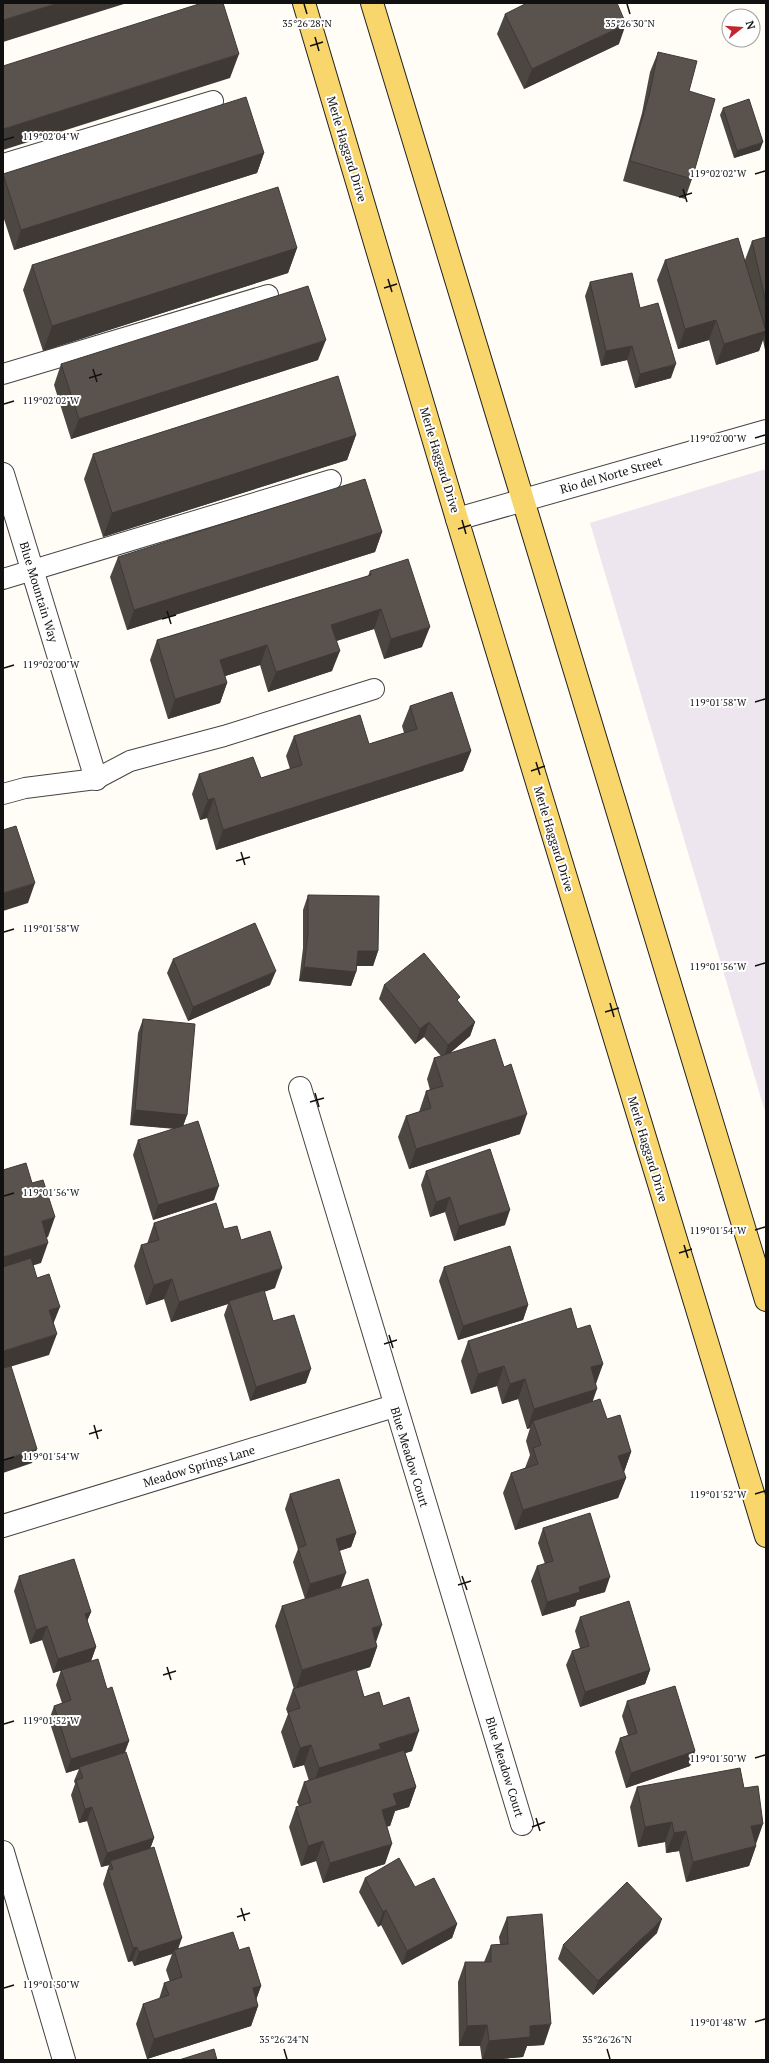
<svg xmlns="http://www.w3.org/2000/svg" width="769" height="2063" font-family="'PT Serif',serif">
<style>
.industrial{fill:#eee6ef}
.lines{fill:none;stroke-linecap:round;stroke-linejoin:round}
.service-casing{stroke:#444;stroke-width:22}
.minor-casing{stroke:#444;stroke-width:24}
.primary-casing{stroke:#222;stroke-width:24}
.service{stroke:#fff;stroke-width:20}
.minor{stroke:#fff;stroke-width:22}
.primary{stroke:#f9d66b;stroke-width:22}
.wall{fill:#4d4742}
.shaded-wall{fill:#3f3936}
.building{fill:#5a524d;stroke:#3f3936}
.ticks{fill:none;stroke:#111;stroke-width:1.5}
.labels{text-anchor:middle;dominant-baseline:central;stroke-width:4;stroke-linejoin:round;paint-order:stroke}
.street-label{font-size:12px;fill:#111;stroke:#fff}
.ticks-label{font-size:10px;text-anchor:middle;fill:#111;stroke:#fff;stroke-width:4;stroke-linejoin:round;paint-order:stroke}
</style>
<rect width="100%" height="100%" fill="#fffdf5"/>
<path class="industrial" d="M766,469V1115L590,523Z"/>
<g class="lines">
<g class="service-casing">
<path id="service" d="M3,164L213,101
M3,374L268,295
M3,579L331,480
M3,794L25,788L96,779L130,761L224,736L374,689"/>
</g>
<g class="minor-casing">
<path id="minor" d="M3,474L96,779
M457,519L766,431
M300,1088L522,1824
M3,1526L394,1406
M3,1852L64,2060"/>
</g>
<g class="primary-casing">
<path id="primary" d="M304,3L457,519L766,1536
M372,3L766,1300"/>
</g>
<use href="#service" class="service"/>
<use href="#minor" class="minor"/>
<use href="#primary" class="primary"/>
</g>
<path class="wall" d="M505,14L619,44L524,89L497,34Z
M658,52L692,179L685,199L623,181L642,113L650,72Z
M723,108L760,150L734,158L720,115Z
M264,153L257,173L14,250L3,216V174Z
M766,237V350H765L763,340L759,351L716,365L709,340L678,349L657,280L665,260H745L752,241Z
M297,248L288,273L43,351L23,290L32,265Z
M590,282L640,308L671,378L635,388L627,360L601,366L585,296Z
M318,360L71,439L54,385L61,364Z
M356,435L347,460L103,537L84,479L93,454Z
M382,532L375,552L127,630L110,577L118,557Z
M370,571L422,647L384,659L374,629L336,641L332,671L268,692L260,665L225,676L227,683L220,703L168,719L150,660L157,640L368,576Z
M410,706L471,751L463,771L216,850L207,818L200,820L192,794L199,774L261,778L290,769L286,756L294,736L369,744L404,733L402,726Z
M308,895L378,951L373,966H357L356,972L351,986L299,981L303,948V910Z
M173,959L270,985L188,1021L167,973Z
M384,985L458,1002L475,1022L470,1036L449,1054L520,1134L409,1169L398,1137L406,1116L419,1112L426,1091L430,1090L427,1079L434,1058L441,1056L424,1037L415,1044L379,999Z
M143,1019L187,1115L183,1126L214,1200L153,1220L133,1155L138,1140L175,1129L130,1125L138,1033Z
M426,1171L505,1225L454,1241L445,1212L430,1217L421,1185Z
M154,1223L224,1229L241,1240L275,1288L264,1292L273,1321L306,1383L250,1401L224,1315L228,1304L171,1322L164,1299L146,1305L134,1266L141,1245L147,1244Z
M444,1267L528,1305L523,1320L458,1340L439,1281Z
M577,1329L603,1364L596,1384L592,1402L607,1419L631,1452L624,1472L626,1478L618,1498L515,1530L503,1493L511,1473L525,1468L530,1455L526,1441L530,1428L527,1429L518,1399L502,1404L497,1386L471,1394L461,1361L468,1341Z
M290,1494L356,1533L351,1547L339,1551L341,1587L376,1642L377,1647L370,1667L356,1671L364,1697L383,1706L412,1751L405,1753L416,1787L409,1807L395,1811L390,1826H387L385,1864L323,1883L316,1861L301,1866L289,1827L296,1807L299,1806L297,1802L304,1782L309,1781L304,1765L293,1768L281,1732L288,1714L286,1709L293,1689H294L275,1626L282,1606L305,1599L293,1562L298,1549L285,1509Z
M543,1528L605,1592L577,1600L575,1606L542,1616L531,1581L537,1566L545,1564L538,1543Z
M19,1576L91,1612L87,1621L96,1647L91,1661L53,1673L42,1640L30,1644L14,1591Z
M580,1617L650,1670L645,1684L580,1707L566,1665L572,1651L580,1648L575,1631Z
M61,1670L107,1689L129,1741L124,1753L154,1838L150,1849L178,1949L239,1950L261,1986L256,1999L258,2006L251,2026L147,2059L136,2024L143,2004L159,1999L164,1983L170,1982L166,1970L172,1954L134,1966L132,1961L128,1962L103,1884L109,1865L101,1867L87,1821L79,1823L71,1795L75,1784L74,1781L79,1769L66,1773L49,1720L54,1706L62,1703L56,1685Z
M627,1701L695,1751L690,1766L626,1788L615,1752L620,1738L628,1735L622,1716Z
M637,1787L744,1788L756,1846L749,1866L686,1882L679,1851L666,1853L665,1842L638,1847L630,1807Z
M365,1878L415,1887L457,1924L452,1938L402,1965L381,1925L378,1927L359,1892Z
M507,1917L544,2045L527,2046L523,2057L490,2060H482L480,2046H459L458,1982L465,1962H484L491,1945L500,1944L499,1937Z
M657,1933L593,1995L558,1959L563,1945Z"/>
<path class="shaded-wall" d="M58,3H127L3,42V20Z
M626,24L619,44L524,89L532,69Z
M239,54L230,78L3,150V129Z
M763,142L760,150L734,158L737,151Z
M264,153L257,173L14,250L21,230Z
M297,248L288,273L43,351L52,326Z
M716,320L709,340L678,349L685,329Z
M766,331L759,351L716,365L724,344Z
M326,340L318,360L71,439L79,419Z
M632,346L627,360L601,366L606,351Z
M676,364L671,378L635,388L640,374Z
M356,435L347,460L103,537L112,513Z
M382,532L375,552L127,630L134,610Z
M381,609L374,629L324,645L331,625Z
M430,627L422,647L384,659L391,639Z
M267,645L260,665L213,680L220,660Z
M340,651L332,671L268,692L276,672Z
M227,683L220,703L168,719L175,699Z
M471,751L463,771L216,850L223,830Z
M214,798L207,818L200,820L208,800Z
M35,883L28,903L3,911V893Z
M358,951H378L373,966H353Z
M304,967L356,972L351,986L299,981Z
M276,971L270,985L188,1021L193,1007Z
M429,1022L424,1037L415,1044L420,1029Z
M475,1022L470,1036L443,1059L448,1045Z
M135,1110L187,1115L182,1129L130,1125Z
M527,1114L520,1134L409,1169L416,1149Z
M219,1186L214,1200L153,1220L158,1205Z
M450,1197L445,1212L430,1217L436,1202Z
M510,1210L505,1225L454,1241L459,1226Z
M55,1217L48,1237L34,1241L42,1221Z
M48,1243L41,1263L3,1275V1257Z
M282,1268L275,1288L230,1303L229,1301L228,1304L171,1322L179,1302Z
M172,1279L164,1299L146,1305L154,1285Z
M528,1305L523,1320L458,1340L463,1326Z
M60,1307L52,1327L49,1310Z
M57,1334L49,1355L3,1369V1351Z
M603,1364L595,1384L591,1367Z
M504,1366L497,1386L471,1394L478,1374Z
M311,1369L306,1383L250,1401L256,1387Z
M525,1379L518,1399L502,1404L510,1384Z
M597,1389L590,1409L533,1421L530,1428L527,1429L534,1409Z
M37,1449L32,1463L3,1473V1460Z
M631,1452L624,1472L611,1476L618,1456Z
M626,1478L618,1498L515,1530L523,1510Z
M356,1533L351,1547L330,1554L336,1539Z
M346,1573L341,1587L305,1599L310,1584Z
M610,1577L605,1592L577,1600L575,1606L542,1616L547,1602L579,1587Z
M91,1612L85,1626V1614Z
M382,1625L375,1645L372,1628Z
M47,1626L42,1640L30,1644L36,1630Z
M96,1647L91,1661L53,1673L58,1659Z
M377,1647L370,1667L295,1691L302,1670Z
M650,1670L645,1684L580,1707L585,1692Z
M419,1731L412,1751L376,1763L312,1789L319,1768L379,1744Z
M129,1741L124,1755L79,1767V1769L66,1773L71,1759Z
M311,1745L304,1765L293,1768L300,1748Z
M695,1751L690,1766L626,1788L631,1773Z
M416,1787L409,1807L395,1811L390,1826L374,1830L382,1810L393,1794Z
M92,1807L87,1821L79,1823L85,1809Z
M672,1822L665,1842L638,1847L645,1827Z
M763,1824L756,1844L744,1846L751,1826Z
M686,1831L679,1851L666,1853L674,1833Z
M154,1838L149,1852L110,1861L109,1865L101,1867L107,1853Z
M323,1841L316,1861L301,1866L308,1846Z
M392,1844L385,1864L323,1883L330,1863Z
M756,1846L749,1866L686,1882L693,1862Z
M386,1910L381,1925L378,1927L383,1912Z
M662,1919L657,1933L593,1995L598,1981Z
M457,1924L452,1938L402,1965L407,1951Z
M182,1938L177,1952L174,1950L172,1954L134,1966L139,1952Z
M137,1947L132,1961L128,1962L133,1948Z
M261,1986L254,2006L253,1988Z
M258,2006L251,2026L147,2059L154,2039Z
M551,2024L544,2045L527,2046L523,2057L490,2060H482L489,2041L530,2026Z
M487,2025L480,2046H459L467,2026Z"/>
<path class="building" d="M3,3H58L3,20Z
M202,3H223L239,54L3,129V66Z
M527,3H617L626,24L532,69L505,14Z
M658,52L697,61L689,91L715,99L692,179L630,161L650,92Z
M246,97L264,153L21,230L3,174Z
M749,99L763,142L737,151L723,108Z
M278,187L297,248L52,326L32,265Z
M766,237V303L752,241Z
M738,238L766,331L724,344L716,320L685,329L665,260Z
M632,273L640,308L658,303L676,364L640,374L632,346L606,351L590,282Z
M308,286L326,340L79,419L61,364Z
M338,376L356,435L112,513L93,454Z
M365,479L382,532L134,610L118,557Z
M408,559L430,627L391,639L381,609L331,625L340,651L276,672L267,645L220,660L227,683L175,699L157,640L371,575L370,571Z
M452,692L471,751L223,830L214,798L208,800L199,774L253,757L261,778L302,765L294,736L360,715L369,744L417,729L410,706Z
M16,826L35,883L3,893V830Z
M308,895L379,896L378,951H358L356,972L304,967L308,933Z
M255,923L276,971L193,1007L173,959Z
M424,953L460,997L457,1000L475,1022L448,1045L429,1022L420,1029L384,985Z
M143,1019L195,1024L187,1115L135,1110Z
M495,1039L504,1067L511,1064L527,1114L416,1149L406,1116L431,1108L426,1091L443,1086L434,1058Z
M198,1121L219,1186L158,1205L138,1140Z
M490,1149L510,1210L459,1226L450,1197L436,1202L426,1171Z
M26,1163L32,1183L43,1180L55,1217L42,1221L48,1243L3,1257V1170Z
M216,1203L224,1229L237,1226L241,1240L270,1231L282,1268L179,1302L172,1279L154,1285L141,1245L159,1240L154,1223Z
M510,1246L528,1305L463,1326L444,1267Z
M31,1258L37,1278L49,1274L60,1307L49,1310L57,1334L3,1351V1267Z
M264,1290L273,1321L294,1315L311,1369L256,1387L229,1301Z
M571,1308L577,1329L590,1325L603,1364L591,1367L597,1389L534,1409L525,1379L510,1384L504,1366L478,1374L468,1341Z
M11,1366L37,1449L3,1460V1368Z
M600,1399L607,1419L620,1415L631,1452L618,1456L626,1478L523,1510L511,1473L538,1464L533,1448L541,1445L533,1421Z
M339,1479L356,1533L336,1539L346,1573L310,1584L298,1548L306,1545L290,1494Z
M590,1513L610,1577L579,1587L580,1592L547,1602L537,1566L553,1561L543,1528Z
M74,1559L91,1612L85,1614L96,1647L58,1659L47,1626L36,1630L19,1576Z
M368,1579L382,1625L372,1628L377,1647L302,1670L282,1606Z
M629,1601L650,1670L585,1692L572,1651L589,1646L580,1617Z
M98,1659L107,1689L112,1687L129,1741L71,1759L54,1706L71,1700L61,1670Z
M356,1669L364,1697L379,1692L383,1706L409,1697L419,1731L379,1744L381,1749L319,1768L311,1745L300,1748L288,1712L300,1708L293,1689Z
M675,1686L695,1751L631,1773L620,1738L637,1733L627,1701Z
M404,1750L416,1787L393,1794L397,1805L382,1810L392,1844L330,1863L323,1841L308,1846L296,1807L311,1802L304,1782Z
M126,1752L154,1838L107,1853L92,1807L85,1809L76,1780L83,1778L79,1767Z
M740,1768L744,1788L758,1786L763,1824L751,1826L756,1846L693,1862L686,1831L674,1833L672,1822L645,1827L637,1787Z
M154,1847L182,1938L139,1952L137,1947L133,1948L108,1870L113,1869L110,1861Z
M399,1858L415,1887L434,1878L457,1924L407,1951L386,1910L383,1912L365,1878Z
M627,1882L662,1919L598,1981L563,1945Z
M542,1914L551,2024L530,2026V2037L489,2041L487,2025L467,2026L465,1962H491V1945L508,1944L507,1917Z
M233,1932L239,1950L249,1947L261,1986L253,1988L258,2006L154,2039L143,2004L169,1995L164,1983L182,1977L174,1950Z
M214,2049L217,2060H179Z"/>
<path class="ticks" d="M304,4L307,14M627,4L630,14M315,37L319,51M310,46L323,42M4,140L14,137M755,174L765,171M683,189L687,202M679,197L692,193M388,279L392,292M384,288L397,284M93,369L97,382M89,378L102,374M4,404L14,401M755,438L765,435M462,520L466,534M458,529L471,525M167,611L171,624M162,619L176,615M4,668L14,665M755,702L765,699M536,762L540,775M531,771L545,766M241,852L245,865M236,861L250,857M4,932L14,929M755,966L765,963M610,1003L614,1017M605,1012L619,1008M315,1093L319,1107M310,1102L324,1098M4,1196L14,1193M755,1230L765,1227M684,1245L688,1258M679,1253L692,1249M389,1335L393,1348M384,1344L397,1340M94,1425L98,1439M89,1434L102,1430M4,1460L14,1457M755,1494L765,1491M462,1576L467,1590M458,1585L471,1581M167,1667L171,1680M163,1675L176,1671M4,1724L14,1721M755,1758L765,1755M536,1818L540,1831M532,1827L545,1822M241,1908L245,1921M237,1917L250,1913M4,1988L14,1985M755,2022L765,2019M284,2049L287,2059M607,2049L610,2059"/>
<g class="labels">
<g class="street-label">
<text transform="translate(347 149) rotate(73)">Merle Haggard Drive</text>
<text transform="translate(440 460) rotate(73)">Merle Haggard Drive</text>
<text transform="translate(611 475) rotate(-16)">Rio del Norte Street</text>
<text transform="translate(39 592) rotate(73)">Blue Mountain Way</text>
<text transform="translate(554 839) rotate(73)">Merle Haggard Drive</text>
<text transform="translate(648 1149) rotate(73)">Merle Haggard Drive</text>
<text transform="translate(410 1457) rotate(73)">Blue Meadow Court</text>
<text transform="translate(199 1466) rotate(-17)">Meadow Springs Lane</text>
<text transform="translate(505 1767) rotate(73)">Blue Meadow Court</text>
</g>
</g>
<g class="ticks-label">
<text x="307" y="27">35°26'28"N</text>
<text x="630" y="27">35°26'30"N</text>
<text x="51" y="140">119°02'04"W</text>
<text x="718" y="177">119°02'02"W</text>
<text x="51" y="404">119°02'02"W</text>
<text x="718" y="442">119°02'00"W</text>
<text x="51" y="668">119°02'00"W</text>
<text x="718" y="706">119°01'58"W</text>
<text x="51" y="932">119°01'58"W</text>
<text x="718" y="970">119°01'56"W</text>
<text x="51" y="1196">119°01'56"W</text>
<text x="718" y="1234">119°01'54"W</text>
<text x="51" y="1460">119°01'54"W</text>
<text x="718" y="1498">119°01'52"W</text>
<text x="51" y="1724">119°01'52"W</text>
<text x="718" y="1762">119°01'50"W</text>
<text x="51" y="1988">119°01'50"W</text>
<text x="718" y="2026">119°01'48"W</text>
<text x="284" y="2043">35°26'24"N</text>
<text x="607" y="2043">35°26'26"N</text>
</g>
<rect width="769" height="2063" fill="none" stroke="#111111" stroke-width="8"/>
<g transform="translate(741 28) rotate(73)"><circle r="19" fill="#ffffff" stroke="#a0a0a0"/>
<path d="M0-3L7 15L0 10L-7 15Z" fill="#c4262e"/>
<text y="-6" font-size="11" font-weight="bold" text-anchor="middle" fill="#111111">N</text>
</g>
</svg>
